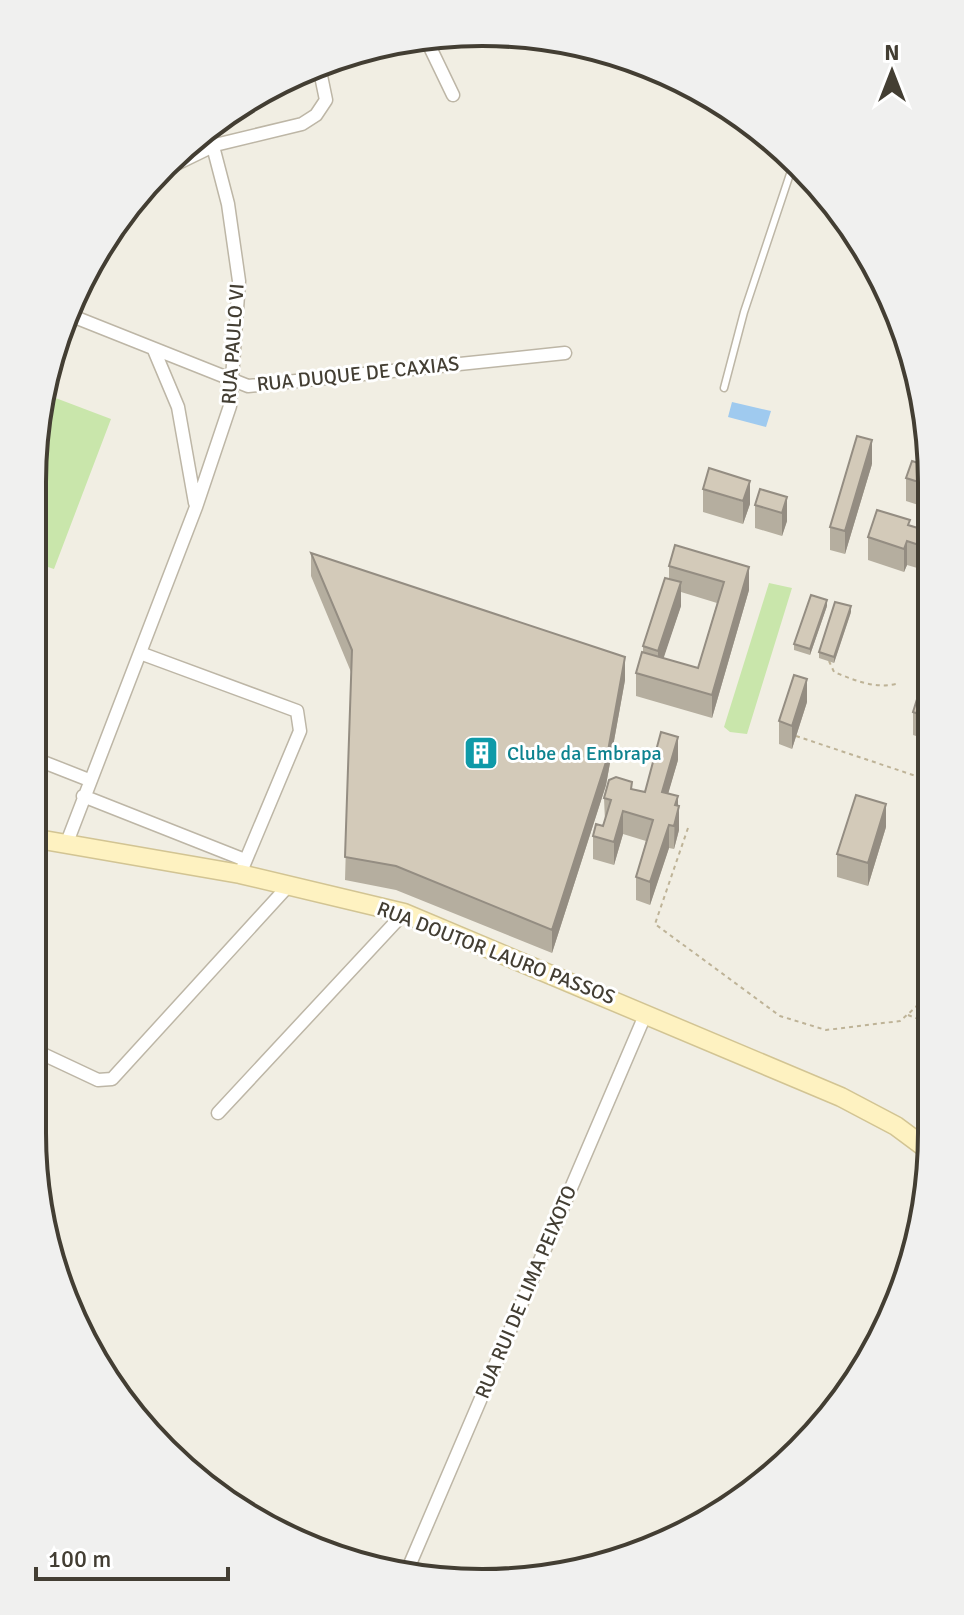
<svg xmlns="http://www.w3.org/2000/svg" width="964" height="1615" font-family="Signika,sans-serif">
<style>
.green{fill:#c9e6ab}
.water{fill:#9fcaef}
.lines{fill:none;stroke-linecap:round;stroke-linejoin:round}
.service-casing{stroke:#bdb6a6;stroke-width:9}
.minor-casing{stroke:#bdb6a6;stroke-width:15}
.secondary-casing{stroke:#d2c493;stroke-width:21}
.path{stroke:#beb397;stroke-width:2;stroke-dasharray:4 4;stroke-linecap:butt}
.service{stroke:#fff;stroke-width:6}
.minor{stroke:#fff;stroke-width:12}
.secondary{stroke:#fef2c1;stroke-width:18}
.wall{fill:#b5ae9f;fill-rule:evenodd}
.shaded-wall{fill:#948d82}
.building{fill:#d3cab9;stroke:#948d82;stroke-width:2}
.labels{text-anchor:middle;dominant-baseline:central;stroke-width:6;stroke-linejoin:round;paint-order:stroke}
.street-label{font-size:20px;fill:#433e33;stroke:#fff}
.culture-label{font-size:20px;fill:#0d838f;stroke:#fff;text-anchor:start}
.rim{fill:none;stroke:#433e33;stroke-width:4}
</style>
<rect width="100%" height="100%" fill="#f1eee3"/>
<path class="green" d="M45,394L111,419L54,569L33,562V452Z
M769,583L792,588L747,734L730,732L724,727Z"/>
<path class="water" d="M732,402L771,411L766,427L728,417Z"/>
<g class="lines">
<g class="service-casing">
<path id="service" d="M724,388L744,312L794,162"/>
</g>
<g class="minor-casing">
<path id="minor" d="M427,41L453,95
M176,164L215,145L302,124L316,115L326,100L320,71
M67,314L248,386L565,353
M154,350L178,407L195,503
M140,653L297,711L300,731L240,874
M33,758L89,780
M83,796L245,860
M66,845L196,507L230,406L239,281L228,204L209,131
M32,1049L98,1080L112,1079L290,884
M218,1113L404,913
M407,1571L646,1013"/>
</g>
<g class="secondary-casing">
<path id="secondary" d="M32,838L240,874L404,913L841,1097L896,1126L931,1152"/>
</g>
<path class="path" d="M829,661L834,672C854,680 874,689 896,684
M796,736L931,781
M688,828L655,924L780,1016L826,1030L900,1021L916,1007L931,981
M908,1015L931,1024"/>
<use href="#service" class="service"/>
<use href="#minor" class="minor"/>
<use href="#secondary" class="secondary"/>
</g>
<path class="wall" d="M872,464L845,554L830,550V527Z
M931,467V509L906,501V478Z
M703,489L750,504L743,524L703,512Z
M787,497V521L782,536L755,528V505Z
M910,525L931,532V572L907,565L904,572L868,560V537Z
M675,545L749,590L712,718L636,696V673L643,652V646L669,579V566ZM681,592L717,603L698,668L663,658L681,606Z
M311,553L625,680L606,785L552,953L396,890L345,880L351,672L311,576Z
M827,606L810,655L794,650V644Z
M851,612L834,663L819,658V652Z
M931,654V741L913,735V712Z
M807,702L792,749L779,744V721Z
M678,760L668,793L678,806L679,830L674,849L669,848L650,905L636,900V877L646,841L623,834L614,865L593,859V836L603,826L605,821L604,798L632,789L645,792Z
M886,827L868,886L837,877V854Z"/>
<path class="shaded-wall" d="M872,440V464L845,554V531Z
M750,481V504L743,524V501Z
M787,497V521L782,536V513Z
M907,541V565L904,572V549Z
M749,567V590L712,718V695Z
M681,582V606L658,675V651Z
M827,600V606L810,655V649Z
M851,606V612L834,663V657Z
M625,657V680L606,785L552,953V930Z
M807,679V702L792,749V726Z
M678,737V760L662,815V792Z
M678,796V812L679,806V830L674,849L675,805Z
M886,804V827L868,886V863Z
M623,811V834L614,865V842Z
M669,825V848L650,905V882Z"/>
<path class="building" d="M857,436L872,440L845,531L830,527Z
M912,461L931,467V486L906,478Z
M709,468L750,481L743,501L703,489Z
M760,489L787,497L782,513L755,505Z
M877,510L910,520L908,525L931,532V549L907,541L904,549L868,537Z
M675,545L749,567L712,695L636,673L642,652L698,668L724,582L669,566Z
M311,553L625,657L606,762L552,930L396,866L345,857L352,650Z
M665,578L681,582L658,651L643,646Z
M811,595L827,600L810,649L794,644Z
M835,602L851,606L834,657L819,652Z
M931,654V718L913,712Z
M794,675L807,679L792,726L779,721Z
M661,732L678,737L662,792L678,796L675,805L679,806L674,826L669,825L650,882L636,877L653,820L623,811L614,842L593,836L596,824L603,826L611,800L604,798L609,780L616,777L632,782L631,789L645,792Z
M856,795L886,804L868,863L837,854Z"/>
<defs>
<g id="building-square" transform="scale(1.8)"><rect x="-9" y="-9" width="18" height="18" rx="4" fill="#0f9aa8" stroke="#fff"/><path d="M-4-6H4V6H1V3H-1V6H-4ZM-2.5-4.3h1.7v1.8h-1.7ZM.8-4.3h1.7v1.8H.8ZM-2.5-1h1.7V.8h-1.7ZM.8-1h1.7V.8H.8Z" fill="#fff"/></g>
</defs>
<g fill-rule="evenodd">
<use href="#building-square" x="481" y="753"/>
</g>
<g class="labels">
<g class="street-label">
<text transform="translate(233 344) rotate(-86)">RUA PAULO VI</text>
<text transform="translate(358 374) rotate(-6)">RUA DUQUE DE CAXIAS</text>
<text transform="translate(496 953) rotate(21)">RUA DOUTOR LAURO PASSOS</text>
<text transform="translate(526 1292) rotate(-67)">RUA RUI DE LIMA PEIXOTO</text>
</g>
<g class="culture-label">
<text x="507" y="753">Clube da Embrapa</text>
</g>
</g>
<path d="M0 0H964V1615H0ZM482 46H482A436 436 0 0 1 918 482V1133A436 436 0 0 1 482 1569H482A436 436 0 0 1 46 1133V482A436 436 0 0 1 482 46Z" fill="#f0f0ef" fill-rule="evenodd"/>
<path class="rim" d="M482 46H482A436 436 0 0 1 918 482V1133A436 436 0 0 1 482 1569H482A436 436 0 0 1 46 1133V482A436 436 0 0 1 482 46Z"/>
<g transform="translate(892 72)" stroke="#ffffff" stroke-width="6" paint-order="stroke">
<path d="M0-6L14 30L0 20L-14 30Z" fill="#433e33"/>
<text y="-12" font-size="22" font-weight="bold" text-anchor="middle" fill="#433e33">N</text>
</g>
<path d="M36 1567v12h192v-12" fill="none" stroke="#433e33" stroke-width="4"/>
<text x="48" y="1567" font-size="24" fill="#433e33" stroke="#ffffff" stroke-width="6" paint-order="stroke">100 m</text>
</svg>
